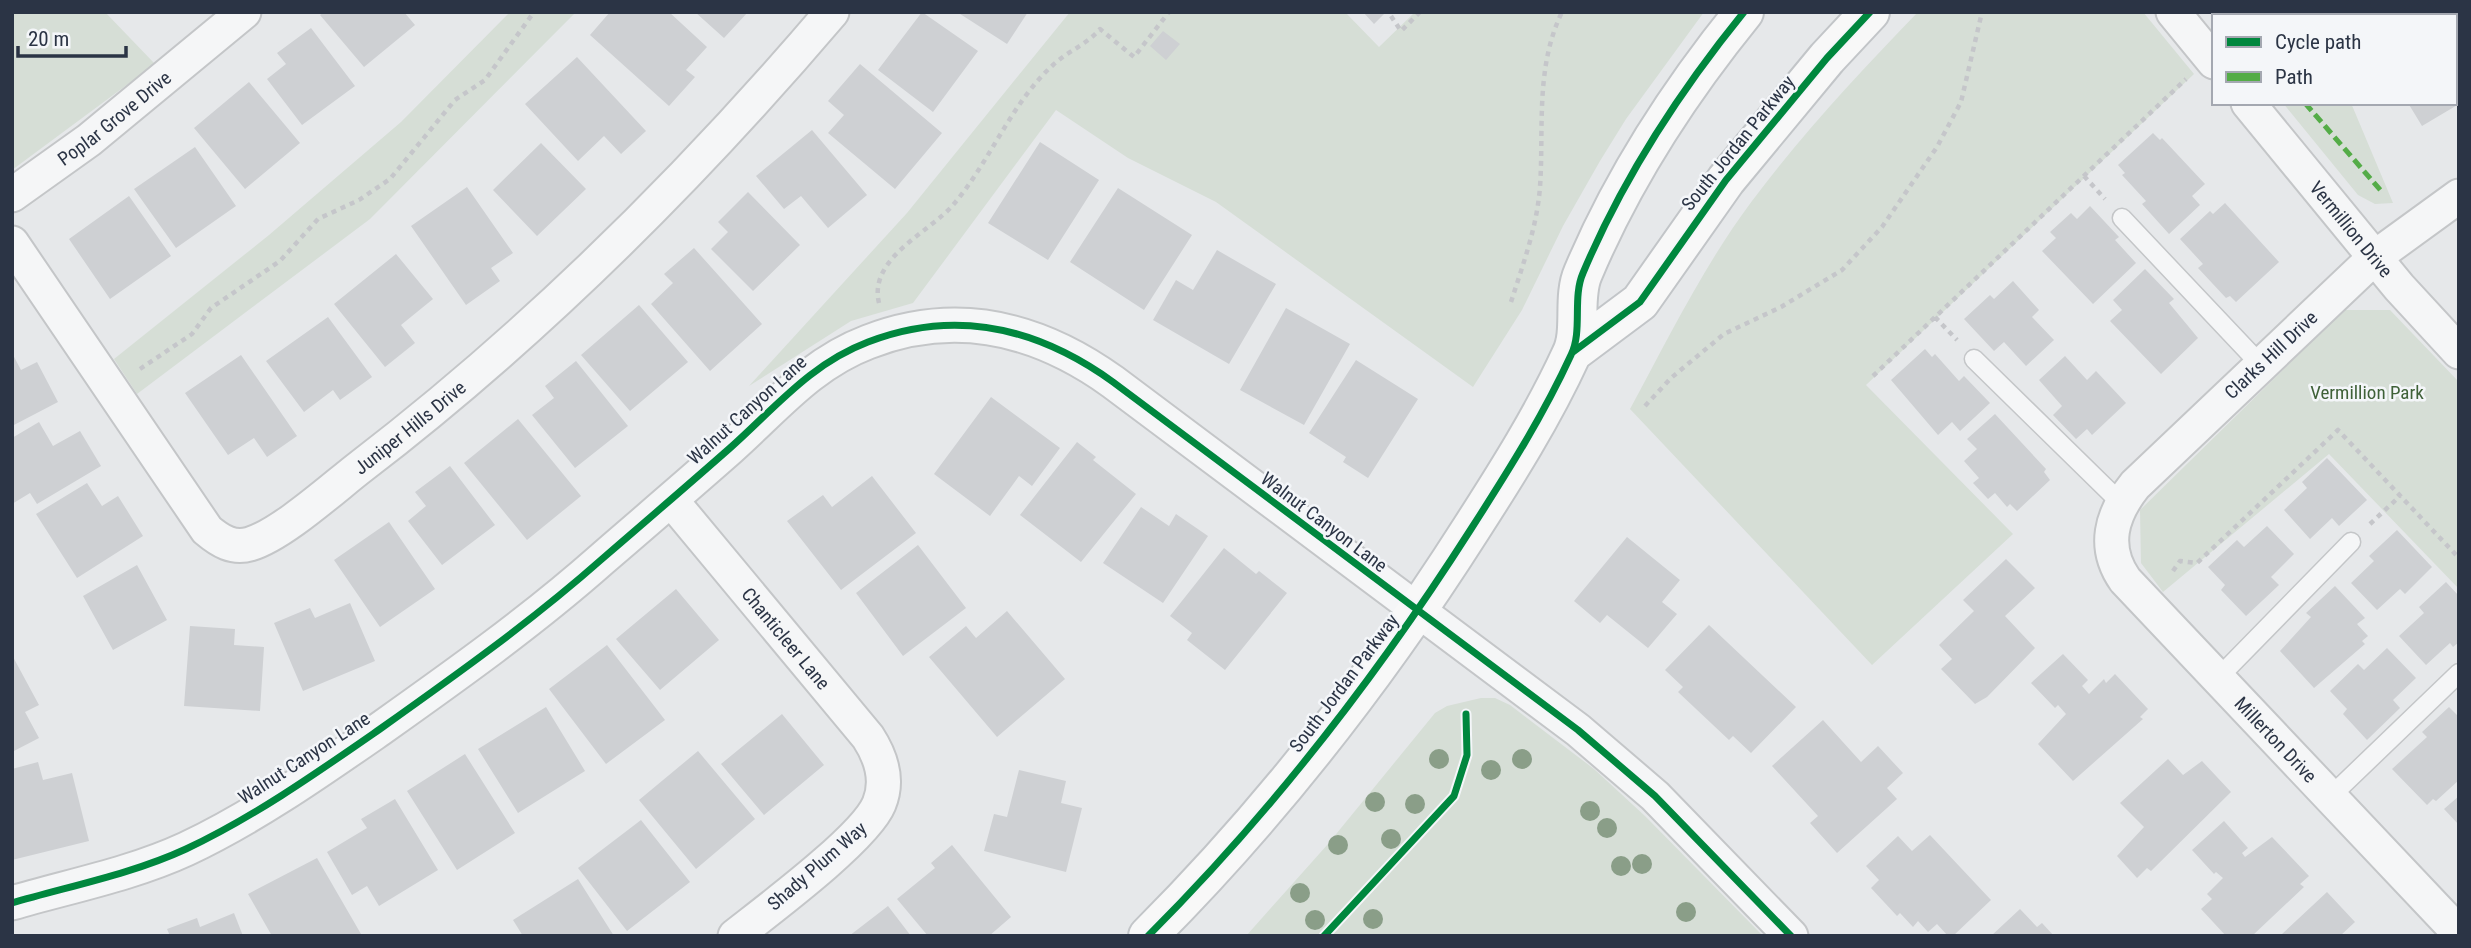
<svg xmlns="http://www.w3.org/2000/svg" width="2471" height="948" font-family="'Roboto Condensed',sans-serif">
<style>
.green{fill:#d6ded6}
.building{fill:#ced0d3}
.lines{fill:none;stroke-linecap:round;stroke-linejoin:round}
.service-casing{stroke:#c4c6c8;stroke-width:21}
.minor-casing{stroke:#c4c6c8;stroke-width:37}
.primary-casing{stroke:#c2c5c8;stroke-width:42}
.path{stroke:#c5c6ca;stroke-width:4.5;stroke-dasharray:5 5;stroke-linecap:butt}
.service{stroke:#f5f6f7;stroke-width:18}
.minor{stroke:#f5f6f7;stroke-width:33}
.primary{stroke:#f8f8f8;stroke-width:38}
.quiet{stroke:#54ac47;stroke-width:5;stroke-dasharray:10 5;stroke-linecap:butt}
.cycleway-casing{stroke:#f4f6f9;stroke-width:11}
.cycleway{stroke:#00873e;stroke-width:7}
.tree{fill:#8a9e88}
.labels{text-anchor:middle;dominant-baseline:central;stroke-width:5;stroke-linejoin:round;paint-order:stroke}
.street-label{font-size:19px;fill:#2b3445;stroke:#f4f6f9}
.park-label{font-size:19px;fill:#3f6138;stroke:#f4f6f9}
</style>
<rect width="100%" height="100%" fill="#e6e8ea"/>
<path class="green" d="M12,12H105L155,64L12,170Z
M510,12H576L370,219L137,394L114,359L269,235L401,122Z
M1070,12H1345L1379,47L1415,12H1704L1626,119L1600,161L1563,226L1522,310L1473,387L1216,202L1128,158L1056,110L913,303L851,321L749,386L907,213Z
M1918,12H2143L2194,74L1866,385L2013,534L1872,665L1630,409C1668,339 1704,265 1752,201C1802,134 1860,72 1918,12Z
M2283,103H2351L2393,203L2375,204L2358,195Z
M2344,310H2390L2459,382V589L2329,454L2163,592L2141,563L2140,510Z
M1481,698H1495L1510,705L1594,769L1645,816L1763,936H1246L1328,844L1435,713L1447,706Z"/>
<path class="building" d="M324,12H404L415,25L364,67L320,15Z
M610,12H669L707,47L686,70L695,77L669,106L590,35Z
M695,12H748L724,38Z
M922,12L978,51L933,112L878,70Z
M957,12H1028L1007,44Z
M1363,12H1386L1374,24Z
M2435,12H2459V104L2422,126L2408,103H2455V16H2429Z
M311,28L355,86L302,125L267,79L286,64L277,53Z
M1163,31L1180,44L1166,60L1150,46Z
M577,57L646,131L621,154L604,136L578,161L525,104Z
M860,64L942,133L895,189L828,133L844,115L828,101Z
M249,82L300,143L245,189L194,128Z
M812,130L867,195L828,228L801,196L784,209L756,176Z
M2153,133L2160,140L2162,138L2205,184L2192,196L2200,205L2169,234L2142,204L2146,201L2122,175L2125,173L2118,165Z
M1040,142L1099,180L1048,260L988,223Z
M541,143L586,189L537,236L493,190Z
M195,147L236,206L176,248L134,189Z
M467,187L513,253L491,268L500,281L466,305L411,226Z
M1118,188L1192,235L1144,310L1070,262Z
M748,192L800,245L753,291L711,249L728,232L718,222Z
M129,196L171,256L110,299L69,239Z
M2225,203L2279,262L2236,302L2230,296L2226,298L2198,268L2203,264L2180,239L2210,211L2213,214Z
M2090,206L2119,237L2115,240L2136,263L2093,304L2042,251L2056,238L2050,232L2071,213L2077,219Z
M694,248L762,324L710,371L651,304L673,283L664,274Z
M1217,250L1276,284L1229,364L1153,320L1176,280L1193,290Z
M396,254L433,299L401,325L415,343L385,367L334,304Z
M2145,269L2174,299L2169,303L2198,338L2161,374L2110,321L2122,310L2113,300Z
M2013,281L2039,310L2032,317L2054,340L2026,366L2004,342L1994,351L1964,319L1990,295L1994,299Z
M639,305L688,362L630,411L581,355Z
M1286,308L1350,344L1304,425L1240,390Z
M328,317L372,377L340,400L333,390L304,412L266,361Z
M1925,349L1932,357L1935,354L1959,381L1964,376L1990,403L1960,431L1952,422L1938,435L1891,380Z
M12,353L21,370L37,362L58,402L12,426Z
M241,355L297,436L267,457L254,438L228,455L185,393Z
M2065,356L2087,380L2096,371L2126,403L2092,435L2087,429L2076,439L2053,415L2062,406L2039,380Z
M1356,360L1418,399L1368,478L1343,462L1346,457L1309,433Z
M576,361L628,426L575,468L532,415L554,398L545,386Z
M991,397L1060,448L1032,486L1019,476L990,516L934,474Z
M1995,414L2046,469L2044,472L2050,480L2017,511L2010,504L2007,507L1995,493L1988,499L1973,483L1979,478L1964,461L1977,449L1967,439Z
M518,419L581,496L527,540L464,463Z
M39,422L53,446L80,431L101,466L37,504L30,493L12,504V438Z
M1077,442L1096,457L1093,460L1136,494L1081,562L1020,515Z
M2327,458L2367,500L2339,526L2332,518L2310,539L2284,510L2307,488L2302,482Z
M450,466L495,525L442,565L408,521L426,506L415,492Z
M872,476L916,533L841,590L787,521L823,495L832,507Z
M87,483L102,506L118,496L143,536L77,578L36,514Z
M1141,507L1169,526L1176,514L1208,536L1163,603L1103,563Z
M389,522L435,589L380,627L334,560Z
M2267,526L2294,554L2271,577L2279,585L2246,616L2221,590L2225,585L2208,567L2237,540L2244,547Z
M2397,530L2432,567L2405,594L2400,589L2377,610L2351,583L2374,561L2369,556Z
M1627,537L1680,580L1662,602L1677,614L1648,648L1607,615L1600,623L1574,601Z
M918,545L966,608L903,656L856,593Z
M1224,548L1256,574L1259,571L1287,593L1225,670L1187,640L1192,633L1170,616Z
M2006,559L2035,588L2005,616L2035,648L1987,697L1975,704L1941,669L1952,659L1939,645L1974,611L1963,600Z
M137,565L167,620L113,650L83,596Z
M2446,582L2459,596V642L2453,647L2450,643L2426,665L2399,636L2424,613L2419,607Z
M2335,586L2365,618L2357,624L2368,636L2362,641L2365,644L2314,688L2280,651L2311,617L2306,613Z
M676,589L719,640L660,690L616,639Z
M350,603L375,661L303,691L274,623L310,608L315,618Z
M1007,611L1065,679L997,737L929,657L966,626L976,638Z
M1709,625L1796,707L1751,753L1733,736L1729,740L1678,692L1683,687L1665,670Z
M190,626L235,629L234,645L264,647L260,711L184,706Z
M607,645L665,720L606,764L549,689Z
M2387,648L2416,678L2393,700L2400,708L2367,740L2343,714L2347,709L2330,691L2358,664L2364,670Z
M2063,654L2088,680L2082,686L2089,694L2104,679L2106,683L2115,674L2148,709L2140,717L2143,719L2073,781L2038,744L2066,714L2058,705L2055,708L2031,683Z
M12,655L39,705L25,712L39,738L12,752Z
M546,707L585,771L518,813L478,749Z
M2449,707L2459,717V780L2436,801L2433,799L2427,805L2392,769L2427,737L2422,732Z
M782,714L824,765L764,815L721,764Z
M1823,720L1861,762L1878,746L1903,773L1887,788L1897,799L1837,853L1810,823L1818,816L1772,766Z
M698,751L755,819L696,869L639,800Z
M465,754L515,833L457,870L407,791Z
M2168,759L2183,775L2202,761L2231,792L2151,871L2147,868L2137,878L2117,856L2144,827L2120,803Z
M38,762L43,780L72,773L89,841L12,860V769Z
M1019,770L1066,781L1061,803L1082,808L1066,872L984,851L994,814L1007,817Z
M2459,796V825L2444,809Z
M395,799L438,870L379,906L367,886L352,895L327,852L367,828L361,819Z
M641,820L690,882L627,931L578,868Z
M2224,821L2248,848L2242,853L2245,857L2272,837L2309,876L2300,884L2304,887L2252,936H2226L2201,909L2212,899L2207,894L2223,878L2216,872L2214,874L2192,850Z
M1930,835L1991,900L1953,936H1948L1937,924L1928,932L1918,921L1913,927L1900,913L1897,916L1871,888L1879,880L1866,866L1898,836L1912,851Z
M952,845L1011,917L989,936H928L897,899L935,868L931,863Z
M317,858L361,934L272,936L248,894Z
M578,879L614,936H523L513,920Z
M2327,892L2355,922L2340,936L2282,934Z
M888,906L911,936H849Z
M2020,909L2037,927L2042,923L2054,936H1991Z
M234,913L243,936H170L167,929L197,918L200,927Z"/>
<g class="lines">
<g class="service-casing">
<path id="service" d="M2122,218L2260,364
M1974,359L2122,504
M2218,678L2351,542
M2330,797L2459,673"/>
</g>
<g class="minor-casing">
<g id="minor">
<path d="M2173,12L2214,62"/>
<path id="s1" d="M2248,103L2399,287L2459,352"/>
<path id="s2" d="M12,195L89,140L244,12"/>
<path id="s3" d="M2459,196L2375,257L2135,485C2111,515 2102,547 2125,580L2459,933"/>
<path id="s4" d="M12,243L207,530C220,541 233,549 250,544C281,535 332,489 359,468C534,334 689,180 832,12"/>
<path id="s5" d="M671,500L868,737C881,757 889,780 879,804C865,838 768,910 735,936"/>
<path d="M12,903C70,886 132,874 186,849C254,817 318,772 380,729C456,675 532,621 602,559C645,522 688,485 730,448C775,408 810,364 868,342C956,308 1038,328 1113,382L1578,730L1655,796L1791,936"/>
</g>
</g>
<g class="primary-casing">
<path id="primary" d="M1573,352L1640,302L1726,180L1827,58L1870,12
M1148,936C1271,813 1378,675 1471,529C1507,473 1543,416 1571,355C1583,331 1572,298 1583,273C1623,178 1679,92 1744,12"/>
</g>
<path class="path" d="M1391,16L1401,31L1420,12
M2084,176L2105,199
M1511,302C1523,264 1537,227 1540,187C1544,128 1535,68 1562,12
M879,303C868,258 930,232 953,205C990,162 1011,103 1053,65C1068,51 1086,45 1100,29L1134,57L1169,12
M1935,317L1957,340
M140,369L192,334L211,308L280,261L318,219L359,200L390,179L455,100L485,80L534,12
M1873,376L2186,79
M1645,406L1671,378L1724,334L1781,307L1842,270L1882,227L1937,147L1961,102L1982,12
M2370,524L2400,496
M2173,571L2180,561L2197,563L2338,430L2459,558"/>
<use href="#service" class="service"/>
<use href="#minor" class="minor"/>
<use href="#primary" class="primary"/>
<path class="quiet" d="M2230,12L2233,16
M2305,103L2382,192"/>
<g class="cycleway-casing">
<path id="cycleway" d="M1573,352L1640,302L1726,180L1827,58L1870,12
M12,903C70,886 132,874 186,849C254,817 318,772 380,729C456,675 532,621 602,559C645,522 688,485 730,448C775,408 810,364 868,342C956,308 1038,328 1113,382L1578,730L1655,796L1791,936
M1148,936C1271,813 1378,675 1471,529C1507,473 1543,416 1571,355C1583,331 1572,298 1583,273C1623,178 1679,92 1744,12
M1324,936L1454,796L1467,755L1466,714"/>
</g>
<use href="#cycleway" class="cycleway"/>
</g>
<g class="tree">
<circle cx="1439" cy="759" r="10"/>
<circle cx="1522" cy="759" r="10"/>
<circle cx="1491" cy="770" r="10"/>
<circle cx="1375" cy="802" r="10"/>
<circle cx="1415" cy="804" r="10"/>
<circle cx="1590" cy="811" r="10"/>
<circle cx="1607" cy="828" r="10"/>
<circle cx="1391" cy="839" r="10"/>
<circle cx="1338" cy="845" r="10"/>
<circle cx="1642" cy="864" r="10"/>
<circle cx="1621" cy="866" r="10"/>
<circle cx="1300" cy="893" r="10"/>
<circle cx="1686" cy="912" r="10"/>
<circle cx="1373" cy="919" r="10"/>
<circle cx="1315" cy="920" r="10"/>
</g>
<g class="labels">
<g class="street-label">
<text stroke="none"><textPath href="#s2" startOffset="128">Poplar Grove Drive</textPath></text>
<text transform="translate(1738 143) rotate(-51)">South Jordan Parkway</text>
<text stroke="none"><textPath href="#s1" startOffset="163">Vermillion Drive</textPath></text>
<text transform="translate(2271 355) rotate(-43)">Clarks Hill Drive</text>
<text transform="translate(747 410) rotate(-42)">Walnut Canyon Lane</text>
<text stroke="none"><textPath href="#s4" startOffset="593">Juniper Hills Drive</textPath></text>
<text transform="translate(1324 522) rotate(37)">Walnut Canyon Lane</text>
<text stroke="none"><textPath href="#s5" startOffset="180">Chanticleer Lane</textPath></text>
<text transform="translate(1344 683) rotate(-53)">South Jordan Parkway</text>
<text stroke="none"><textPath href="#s3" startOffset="758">Millerton Drive</textPath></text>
<text transform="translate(304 758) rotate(-33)">Walnut Canyon Lane</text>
<text transform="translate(817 866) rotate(-41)">Shady Plum Way</text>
</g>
<g class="park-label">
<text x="2367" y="392">Vermillion Park</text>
</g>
</g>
<rect width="2471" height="948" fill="none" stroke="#2b3445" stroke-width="28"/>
<rect x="2212" y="14" width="245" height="91" fill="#f4f6f9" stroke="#a4a8b1" stroke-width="2"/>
<rect x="2226" y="37" width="35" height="10" fill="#00873e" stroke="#a4a8b1" stroke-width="2"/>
<text x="2275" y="49" font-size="21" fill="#2b3445">Cycle path</text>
<rect x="2226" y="72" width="35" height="10" fill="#54ac47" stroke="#a4a8b1" stroke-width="2"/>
<text x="2275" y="84" font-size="21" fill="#2b3445">Path</text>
<path d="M18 46v10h108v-10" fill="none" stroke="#2b3445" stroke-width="3.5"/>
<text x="28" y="46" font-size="21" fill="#2b3445" stroke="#f4f6f9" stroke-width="5" paint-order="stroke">20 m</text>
</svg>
